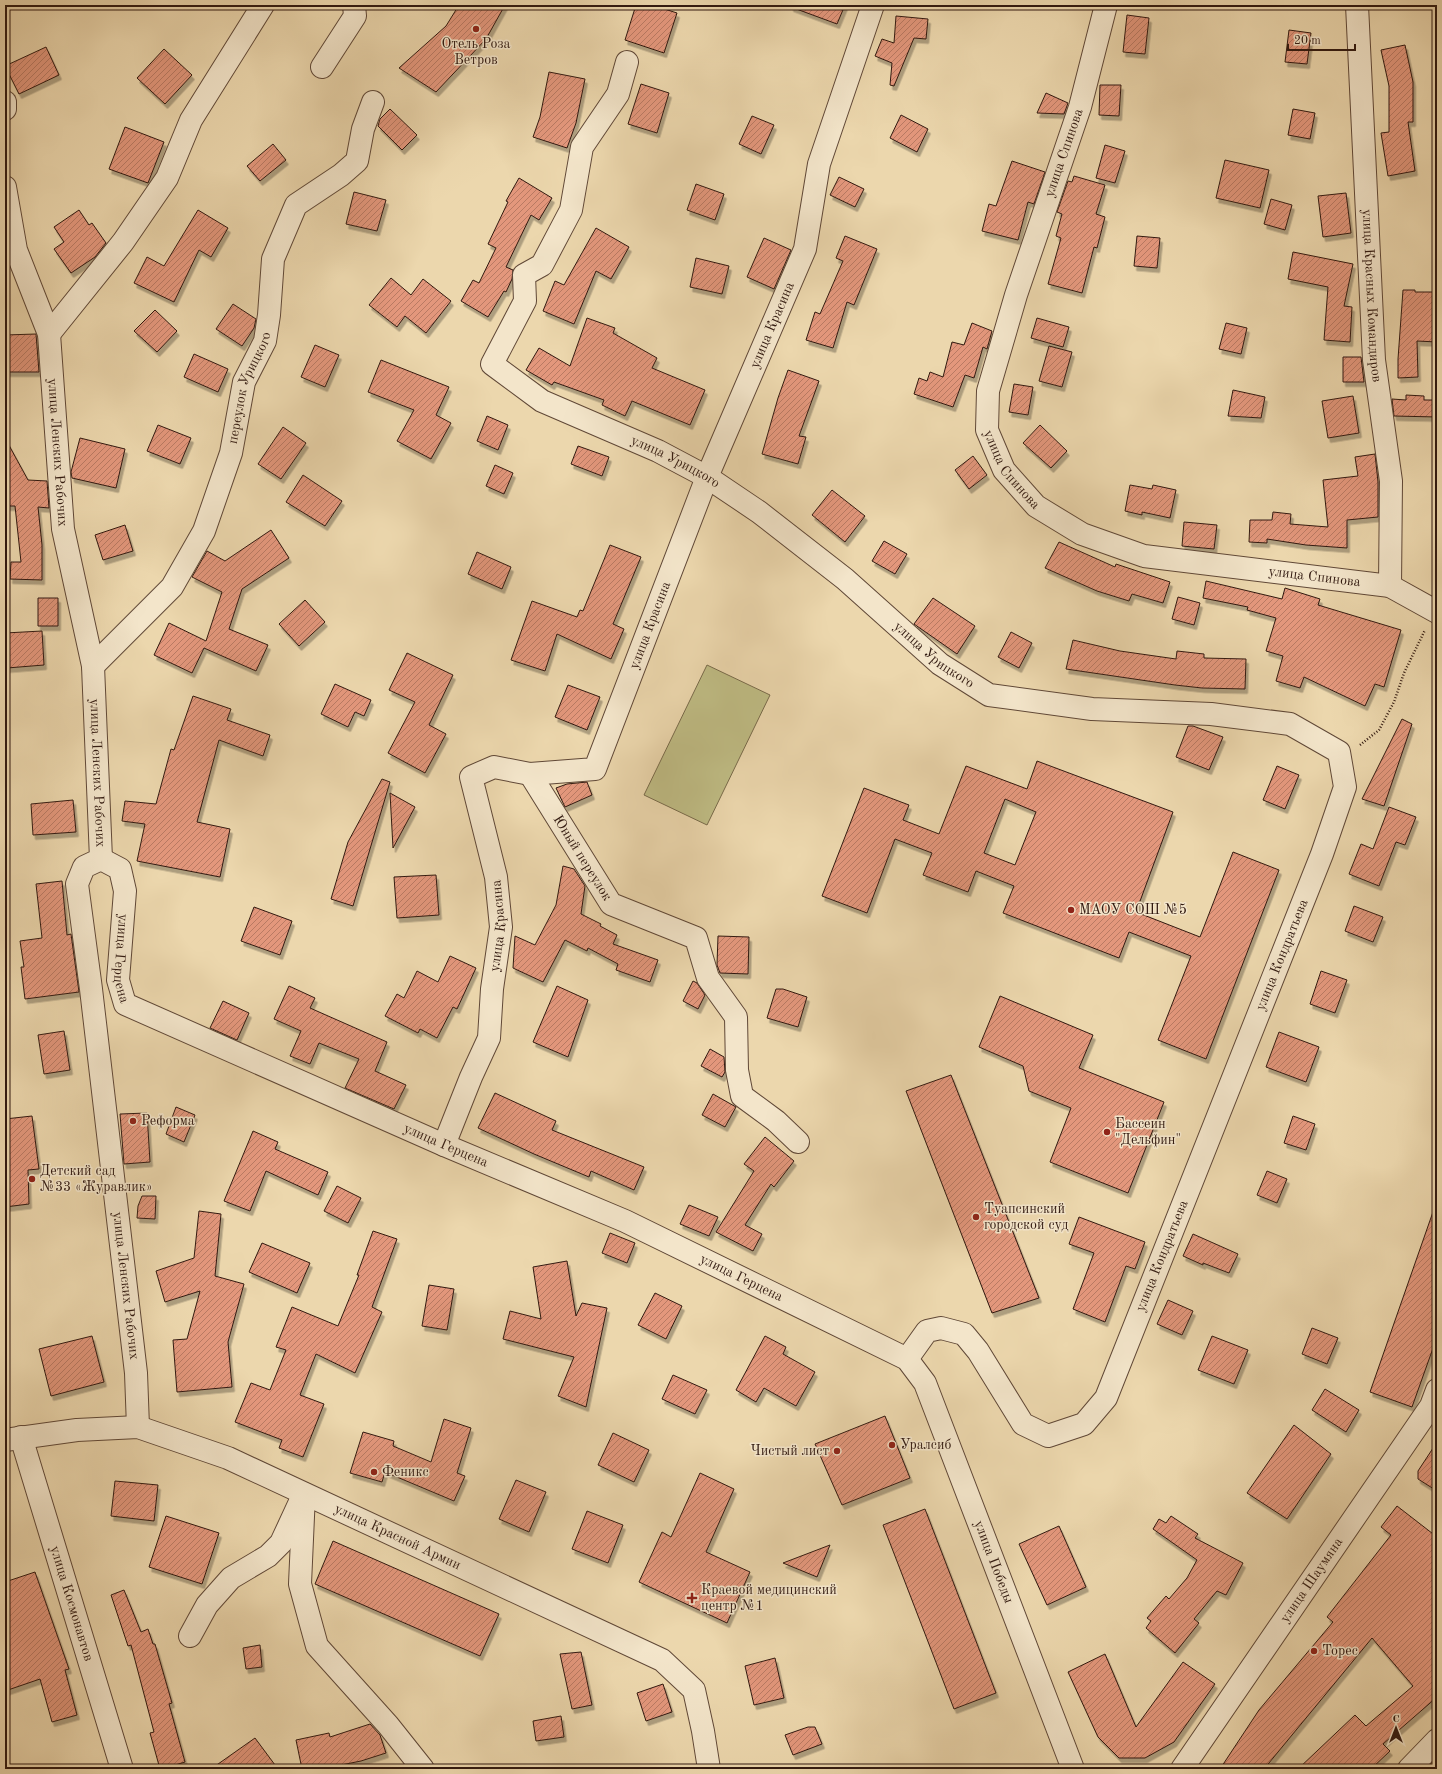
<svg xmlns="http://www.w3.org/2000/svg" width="1442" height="1774" font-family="'Old Standard TT',serif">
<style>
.green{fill:url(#green-dots);stroke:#786a4a}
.pitch{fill:#bfbc84;stroke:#786a4a}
.building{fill:url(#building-hatch);stroke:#311910;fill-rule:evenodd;filter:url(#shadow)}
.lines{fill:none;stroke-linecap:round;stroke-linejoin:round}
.minor-casing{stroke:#604837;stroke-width:24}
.path{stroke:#311910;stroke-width:2.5;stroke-dasharray:1 2;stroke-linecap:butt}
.minor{stroke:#f3e5ca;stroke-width:22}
.poi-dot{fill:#8f2418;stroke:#f3e5ca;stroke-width:1.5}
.labels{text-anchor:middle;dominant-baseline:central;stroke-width:3;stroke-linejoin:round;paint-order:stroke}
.poi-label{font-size:14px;fill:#311910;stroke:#f3e5ca;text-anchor:start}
.street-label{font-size:14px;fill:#311910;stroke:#f3e5ca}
</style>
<defs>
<pattern id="green-dots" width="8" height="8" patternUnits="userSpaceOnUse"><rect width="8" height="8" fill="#bfbc84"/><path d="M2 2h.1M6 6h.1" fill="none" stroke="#a5a171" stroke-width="1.8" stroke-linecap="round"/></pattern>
<pattern id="building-hatch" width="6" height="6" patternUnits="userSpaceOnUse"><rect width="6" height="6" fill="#e3977b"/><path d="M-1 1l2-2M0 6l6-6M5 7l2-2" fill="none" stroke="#b97a63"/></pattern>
<filter id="shadow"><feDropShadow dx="2.5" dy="4.5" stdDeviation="0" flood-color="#0004"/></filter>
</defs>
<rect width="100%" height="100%" fill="#ecd7ad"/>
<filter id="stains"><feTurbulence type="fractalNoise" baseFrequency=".005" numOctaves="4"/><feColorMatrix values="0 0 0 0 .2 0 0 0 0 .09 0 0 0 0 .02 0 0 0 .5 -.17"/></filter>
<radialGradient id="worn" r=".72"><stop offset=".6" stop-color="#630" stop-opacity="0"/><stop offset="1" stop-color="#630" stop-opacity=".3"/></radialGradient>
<path class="green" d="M1437,1744V1769H1413Z"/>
<path class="pitch" d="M707,665L770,695L707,825L644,795Z"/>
<path class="building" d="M459,5H505L486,39L436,92L399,68L446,26Z
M636,5H652L677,13L664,53L625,40Z
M791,5H845L837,24L791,7Z
M1127,15L1149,18L1145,54L1123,52Z
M896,16L928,19L926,39L914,38L894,86L890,85L892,63L875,56L882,39L894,43Z
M1289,30L1311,33L1307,64L1285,62Z
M1405,45L1413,82V122H1408L1415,171L1388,176L1381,133L1389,132V86L1381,50Z
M46,47L59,75L19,94L5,66Z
M164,49L192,75L165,104L137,78Z
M549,72L585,79L576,123L567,148L533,137L540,117Z
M641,84L669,93L657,133L628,124Z
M1100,85H1121L1119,116L1099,115Z
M1046,93L1068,103L1064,114L1037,113Z
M390,109L417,135L402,150L378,126L380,119Z
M1293,109L1315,113L1310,139L1288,135Z
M901,115L928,129L917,152L890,138Z
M752,116L774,125L761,154L739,144Z
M125,127L164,142L148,183L109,169Z
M273,144L286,160L260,181L247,166Z
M1105,145L1125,151L1115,183L1096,178Z
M1225,160L1269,170L1260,208L1216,198Z
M1012,161L1045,172L1034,204L1028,202L1018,240L982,231L989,204L996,206Z
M1074,176L1105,185L1096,214L1105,217L1097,248L1094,247L1082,293L1048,284L1061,238L1056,236L1062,214L1057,212L1068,181L1072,182Z
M839,177L864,189L855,207L830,195Z
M519,178L552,198L539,220L531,215L506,267L513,270L512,279L506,292L504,291L488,317L461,301L473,280L479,283L496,248L488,244L508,202L506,201Z
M696,184L724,194L715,220L687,210Z
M354,192L386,200L377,231L346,224Z
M1346,193L1351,233L1323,237L1318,196Z
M1271,199L1292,205L1285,230L1264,224Z
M79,210L89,225L92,223L106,243L95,257L71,273L54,249L64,242L54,227Z
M198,210L228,228L211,257L199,250L174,302L134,283L147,257L164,266Z
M596,228L629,247L611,279L596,271L574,324L543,311L555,281L564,285Z
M845,236L877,249L854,305L847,302L833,348L806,340L815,312L820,314L843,261L836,258Z
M1137,236L1160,238L1157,268L1134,266Z
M764,238L791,250L774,289L747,277Z
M1293,252L1353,264L1344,306L1352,307L1350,342L1324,340L1328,287L1288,279Z
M696,258L729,266L722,294L690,287Z
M391,278L411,295L423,279L451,301L426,333L405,316L397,327L369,305Z
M1403,290H1415V292H1436L1437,342L1417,341L1418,377L1398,378V359Z
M233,304L256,319L254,328L242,346L216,329Z
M155,310L177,331L157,352L134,331Z
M587,318L615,328L613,333L657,358L652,368L705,390L690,425L632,401L625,416L602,405L604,400L554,382L552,385L526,370L539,348L570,366Z
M1037,318L1069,327L1063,347L1031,338Z
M972,323L992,331L987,349L983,347L974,378L965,375L953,407L914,394L919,378L927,381L930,372L943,377L952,342L964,345Z
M1226,323L1247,328L1241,354L1219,349Z
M36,334L39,372H5V335Z
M315,345L339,355L325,387L301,377Z
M1049,346L1072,352L1062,387L1039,381Z
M194,354L228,369L218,392L184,377Z
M1343,357H1361L1364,382H1343Z
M381,360L449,387L436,415L451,423L431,459L397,441L414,410L368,392Z
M788,370L819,381L799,436L806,437L798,464L762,454L778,398Z
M1014,384L1033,387L1028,415L1009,412Z
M1233,390L1265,397L1261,418L1228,416Z
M1406,395L1424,396V400H1437V417L1394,416L1392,399L1406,400Z
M1353,396L1359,433L1328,438L1322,401Z
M487,416L508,425L498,450L477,441Z
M158,425L191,438L180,464L147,451Z
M1040,425L1067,451L1051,468L1023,443Z
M283,427L306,443L281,479L258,464Z
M5,438L28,480L47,481L49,508L38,507L42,545V580L10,579L11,562H21L15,506H5Z
M80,438L125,449L116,488L72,478L71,472Z
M578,446L609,457L602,476L571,464Z
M1375,454L1378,482V517L1347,520V548L1306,545L1267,539V543L1249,542L1250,520H1272L1273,512L1291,514L1290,524L1328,527L1323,480L1358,476L1355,457Z
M973,456L987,475L969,489L955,470Z
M495,465L513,473L504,494L486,486Z
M303,475L342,501L325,526L286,502Z
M1130,485L1152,489L1153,485L1176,490L1170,518L1142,512V515L1125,511Z
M832,490L865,516L845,542L812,515Z
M1184,522L1217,525L1214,549L1182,546Z
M125,525L133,551L103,560L95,535Z
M271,530L289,558L242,589L229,629L268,645L256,671L204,648L192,673L154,655L169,623L206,641L222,592L192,577L207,551L225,561Z
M884,541L907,554L895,574L872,561Z
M1059,542L1115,567L1116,564L1170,582L1163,603L1132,594L1129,601L1097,591L1045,568Z
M610,545L641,557L613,624L624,629L611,659L557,634L545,671L511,660L532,601L577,617L580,610L583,611Z
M477,552L511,567L502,589L468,574Z
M1206,581L1282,599L1285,588L1320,599L1318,605L1401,630L1384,687L1375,684L1365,706L1304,677L1300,688L1276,681L1283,656L1266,651L1276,618L1247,610L1248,607L1203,598Z
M1178,597L1200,603L1194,625L1172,619Z
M38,598H58V626H38Z
M933,598L975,626L957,654L914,624Z
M305,600L325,622L299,646L279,624Z
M42,631L44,665L7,668L5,633Z
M1011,632L1032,643L1019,668L998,657Z
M1073,640L1120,651L1176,659L1177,651L1204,654V658L1246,659L1245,689L1202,688L1175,685L1066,669Z
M407,653L453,675L429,725L446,734L425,773L388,753L415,702L389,690Z
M335,684L371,700L364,716L355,712L348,727L321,714Z
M568,685L600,697L587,730L555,717Z
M193,696L231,709L227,720L270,735L263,756L219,740L197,822L230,829L220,877L137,861L145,824L122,821L125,801L156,804L171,749L174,750Z
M1402,719L1412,724L1384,806L1362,799Z
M1188,726H1193L1223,737L1209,770L1176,757Z
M1037,761L1173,812L1136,912L1200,937L1233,852L1279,870L1206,1059L1158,1040L1191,956L1129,932L1119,958L1003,913L1014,886L976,871L968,892L923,875L932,853L895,839L867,913L822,896L864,788L909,805L903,820L939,834L966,766L1027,789ZM1005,799L1036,812L1015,865L984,853Z
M1277,766L1299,775L1285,809L1263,800Z
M382,779L390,782L353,906L331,899L348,842Z
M587,782L592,795L565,807L556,788L567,784Z
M390,793L415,807L393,848Z
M73,800L76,832L33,835L31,804Z
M1389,807L1416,817L1405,845L1396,842L1379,886L1349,874L1361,844L1373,849Z
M563,866L574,869L585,886L581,914L601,924L600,926L617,935L613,944L658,960L650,982L616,970L618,964L588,948L587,951L565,940L543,982L513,968L515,936L535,945L556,905Z
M436,875L439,915L397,918L394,877Z
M62,881L67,935L71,934L79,992L25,999L21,967H24L20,941L42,938L36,884Z
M1354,906L1383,917L1373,942L1345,931Z
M254,907L292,921L280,955L241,941Z
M718,936L749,937L748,974L720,973L717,965Z
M450,956L476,968L457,1009L453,1007L437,1038L420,1029L418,1033L385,1016L397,994L404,998L417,971L438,982Z
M1321,971L1347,980L1335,1013L1310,1004Z
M693,981L697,983L705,995L698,1009L683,1001Z
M289,986L315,998L310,1008L387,1042L375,1071L406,1085L394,1109L345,1088L359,1059L319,1043L310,1064L290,1056L301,1031L274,1019Z
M557,986L588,1000L568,1057L533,1042Z
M776,989H783L807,997L798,1027L767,1018Z
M1000,996L1093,1035L1079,1068L1164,1102L1128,1193L1050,1162L1071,1108L1029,1091L1023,1066L979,1047Z
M223,1001L249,1013L237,1040L210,1028Z
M64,1031L70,1070L44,1074L38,1035Z
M1279,1032L1319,1047L1306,1082L1266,1067Z
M710,1049L724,1057L725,1072L722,1077L701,1066Z
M951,1075L1039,1298L992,1313L906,1091Z
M495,1093L556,1121L552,1130L644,1167L634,1190L591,1171L589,1177L534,1154L478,1128Z
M713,1094L736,1107L725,1127L702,1115Z
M176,1107L195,1115L184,1142L166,1134Z
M147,1113L150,1162L124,1164L120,1114Z
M32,1116L39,1169L28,1170L29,1204L5,1207V1119Z
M1293,1116L1315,1124L1306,1150L1284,1143Z
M253,1131L278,1142L275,1149L328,1172L318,1195L266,1171L250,1211L224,1201Z
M765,1137L794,1161L774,1187L771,1184L745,1225L762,1234L753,1251L716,1232L754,1171L744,1164Z
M1267,1171L1287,1179L1277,1203L1257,1195Z
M337,1186L361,1198L348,1223L324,1211Z
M142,1196H156L155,1219L137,1218L138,1206Z
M689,1205L718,1217L709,1236L680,1224Z
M1434,1209H1437V1337L1412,1407L1370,1392Z
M199,1211L221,1214L215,1276L244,1284L228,1342L232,1387L177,1392L173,1340L187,1339L200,1291L165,1302L156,1271L194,1258Z
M1079,1217L1145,1242L1135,1269L1126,1266L1105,1322L1073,1309L1094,1253L1069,1244Z
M373,1231L397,1239L372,1307L382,1312L355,1373L316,1354L300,1395L324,1404L303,1457L279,1448L282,1440L235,1422L251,1383L270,1390L286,1350L276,1347L292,1307L338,1326L359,1275H357Z
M610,1233L635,1243L627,1263L602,1253Z
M1193,1234L1238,1254L1229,1273L1203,1263V1265L1183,1256Z
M262,1243L310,1263L297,1293L249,1272Z
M567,1261L576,1316L582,1303L607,1308L586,1407L558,1396L574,1357L503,1339L510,1311L541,1319L533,1267Z
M429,1285L454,1289L447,1330L422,1326Z
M655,1293L682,1306L666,1339L638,1325Z
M1168,1300L1193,1311L1182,1335L1157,1324Z
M1312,1328L1338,1338L1327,1364L1302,1354Z
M92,1336L104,1382L51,1396L39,1349Z
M765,1336L786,1347L783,1354L815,1372L796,1406L764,1388L756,1402L736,1390Z
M1212,1336L1248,1350L1234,1384L1198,1370Z
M673,1375L707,1390L695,1414L662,1399Z
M1325,1389L1359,1410L1346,1432L1312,1410Z
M885,1416L910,1478L842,1505L815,1444Z
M444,1419L471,1428L457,1473L465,1476L454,1501L385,1472L382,1482L350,1473L363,1432L394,1441L393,1446L431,1462Z
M1294,1425L1331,1454L1287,1519L1247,1493Z
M613,1433L649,1450L634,1482L598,1465Z
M1437,1442V1491L1418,1479V1471Z
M700,1473L734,1489L706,1552L750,1572L727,1623L639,1582L662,1532L671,1537Z
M516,1480L546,1492L529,1532L499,1519Z
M115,1481L158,1485L154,1521L111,1516Z
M1397,1506L1437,1537V1697L1383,1744L1390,1751L1371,1769H1298L1355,1715L1366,1726L1413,1686L1372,1638L1264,1769H1220L1259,1710L1333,1622L1327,1617L1391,1535L1381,1527Z
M925,1509L996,1693L954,1709L883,1525Z
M587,1511L623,1525L608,1563L572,1549Z
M166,1516L219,1533L202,1584L149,1567Z
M1171,1516L1198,1534L1195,1538L1243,1563L1226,1595L1217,1591L1194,1619L1199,1623L1175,1653L1146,1628L1151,1621L1147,1618L1166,1596L1169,1599L1187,1578L1197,1560L1153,1529L1159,1519L1166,1523Z
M1059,1526L1086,1587L1047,1605L1019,1544Z
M333,1541L499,1614L480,1656L315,1584Z
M830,1545L817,1577L783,1563Z
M35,1572L69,1669L65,1670L77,1715L52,1722L40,1679L5,1691V1582Z
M124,1590L141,1632L148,1629L153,1644H155L172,1703L169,1704L185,1762L162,1769H160L150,1733L154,1732L131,1645L128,1646L111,1595Z
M260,1645L262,1667L246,1669L243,1648Z
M581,1652L592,1705L572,1709L560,1654Z
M1105,1654L1136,1727L1183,1662L1215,1684L1174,1742L1145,1758H1119L1098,1737L1068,1672Z
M775,1658L784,1698L754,1705L745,1666Z
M663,1684L672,1712L646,1721L637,1693Z
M561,1716L564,1737L536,1741L533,1721Z
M370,1724L380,1735L386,1753L361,1761L321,1769H302L296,1740L329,1733L330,1737Z
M808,1727H815L822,1744L793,1755L785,1735Z
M255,1738L278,1769H211Z"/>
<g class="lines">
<g class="minor-casing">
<g id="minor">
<path id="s1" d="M1106,5L1080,107L1016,295L988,391L987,430L1004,470L1036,506L1082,534L1144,556L1390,586L1437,612"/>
<path id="s2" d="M1357,5L1374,360L1391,481L1390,586"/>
<path id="s3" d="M627,62L618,94L582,147L571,210L542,265L524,275L525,301L492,364L542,401L658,451L707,477L759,512L845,579L940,664L989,695L1092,709L1211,714L1290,724L1339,752L1345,787L1322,854L1106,1398L1084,1424L1048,1436L1023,1424L978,1351L964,1334L941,1328L927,1331L907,1359"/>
<path d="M322,67L355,16L354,5"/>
<path d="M5,102V109"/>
<path id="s4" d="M5,187L16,250L49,334L63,529L93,666L101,859L84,867L77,884L91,989L136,1373L138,1427"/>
<path d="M49,334L123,242L167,178L191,120L263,5"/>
<path id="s5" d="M93,666L172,587L204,531L231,453L244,382L265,341L269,315L273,259L296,205L341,175L357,161L363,129L373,102"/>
<path id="s6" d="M530,774L611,904L696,938L708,978L736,1017L737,1070L742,1096L776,1121L798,1142"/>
<path id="s7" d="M101,859L120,869L125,891L118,980L125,1004L444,1145L625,1221L907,1359L925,1383L1073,1769"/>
<path id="s8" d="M444,1145L471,1077L489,1038L492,989L501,927L496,877L471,777L494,767L530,774L595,769L707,477L805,249L819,164L873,5"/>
<path id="s9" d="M21,1437L122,1769"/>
<path id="s10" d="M5,1440L77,1430L138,1427L228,1458L662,1660L694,1690L703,1731L709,1769"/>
<path d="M304,1494L300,1584L317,1646L388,1725L423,1769"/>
<path d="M190,1636L207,1605L231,1578L268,1556L281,1543L300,1502"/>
<path id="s11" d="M1182,1769L1431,1406L1437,1390"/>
<path d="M1409,1769L1437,1740"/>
</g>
</g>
<path class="path" d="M1360,745L1379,730L1394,702L1404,673L1425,630"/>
<use href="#minor" class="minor"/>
</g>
<g class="poi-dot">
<circle cx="476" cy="29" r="4"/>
<circle cx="1071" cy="910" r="4"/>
<circle cx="133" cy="1121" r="4"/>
<circle cx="1107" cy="1132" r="4"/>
<circle cx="32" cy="1179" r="4"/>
<circle cx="976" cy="1217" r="4"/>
<circle cx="892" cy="1445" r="4"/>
<circle cx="837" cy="1451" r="4"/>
<circle cx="374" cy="1472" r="4"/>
<path d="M690 1592h4v4h4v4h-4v4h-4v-4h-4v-4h4z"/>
<circle cx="1314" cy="1651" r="4"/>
</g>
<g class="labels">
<g class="poi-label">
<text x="476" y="44" text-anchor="middle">Отель Роза<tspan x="476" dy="16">Ветров</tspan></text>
<text x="1079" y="910">МАОУ СОШ №5</text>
<text x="141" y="1121">Реформа</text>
<text x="1115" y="1124">Бассеин<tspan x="1115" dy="16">"Дельфин"</tspan></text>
<text x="40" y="1171">Детский сад<tspan x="40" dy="16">№33 «Журавлик»</tspan></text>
<text x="984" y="1209">Туапсинский<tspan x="984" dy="16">городской суд</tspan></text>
<text x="900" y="1445">Уралсиб</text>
<text x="829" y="1451" text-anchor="end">Чистый лист</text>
<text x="382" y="1472">Феникс</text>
<text x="701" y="1590">Краевой медицинский<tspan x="701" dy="16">центр №1</tspan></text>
<text x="1322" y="1651">Торес</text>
</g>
<g class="street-label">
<text transform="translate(1064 153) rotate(-71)">улица Спинова</text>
<text stroke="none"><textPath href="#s2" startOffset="291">улица Красных Командиров</textPath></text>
<text stroke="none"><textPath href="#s8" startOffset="986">улица Красина</textPath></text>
<text stroke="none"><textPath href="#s5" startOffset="327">переулок Урицкого</textPath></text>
<text stroke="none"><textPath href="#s4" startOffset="273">улица Ленских Рабочих</textPath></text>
<text stroke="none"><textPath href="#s3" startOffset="550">улица Урицкого</textPath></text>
<text stroke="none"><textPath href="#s1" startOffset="490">улица Спинова</textPath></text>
<text stroke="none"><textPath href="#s1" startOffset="826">улица Спинова</textPath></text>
<text stroke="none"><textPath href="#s8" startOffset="662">улица Красина</textPath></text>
<text stroke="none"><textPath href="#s3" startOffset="874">улица Урицкого</textPath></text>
<text stroke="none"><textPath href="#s4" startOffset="597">улица Ленских Рабочих</textPath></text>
<text stroke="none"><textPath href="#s6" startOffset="99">Юный переулок</textPath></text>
<text stroke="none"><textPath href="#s8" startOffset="229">улица Красина</textPath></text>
<text transform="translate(1282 955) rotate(-68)">улица Кондратьева</text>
<text stroke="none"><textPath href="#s7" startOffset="112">улица Герцена</textPath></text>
<text stroke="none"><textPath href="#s7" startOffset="509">улица Герцена</textPath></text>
<text transform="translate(1162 1256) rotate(-68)">улица Кондратьева</text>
<text stroke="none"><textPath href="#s7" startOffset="833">улица Герцена</textPath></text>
<text stroke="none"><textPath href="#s4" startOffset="1125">улица Ленских Рабочих</textPath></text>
<text stroke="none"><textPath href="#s10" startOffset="416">улица Красной Армии</textPath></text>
<text stroke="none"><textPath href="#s7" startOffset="1239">улица Победы</textPath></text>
<text stroke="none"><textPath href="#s11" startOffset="229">улица Шаумяна</textPath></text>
<text stroke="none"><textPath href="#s9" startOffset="174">улица Космонавтов</textPath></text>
</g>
</g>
<rect width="1442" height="1774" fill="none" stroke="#ecd7ad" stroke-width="20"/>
<rect x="6" y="6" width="1430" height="1762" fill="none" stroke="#311910" stroke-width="2"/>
<rect x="10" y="10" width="1422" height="1754" fill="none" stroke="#311910"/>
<g transform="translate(1396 1728)" stroke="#f3e5ca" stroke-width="3" paint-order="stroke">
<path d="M0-3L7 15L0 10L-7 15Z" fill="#311910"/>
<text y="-6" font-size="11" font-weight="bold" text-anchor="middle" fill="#311910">С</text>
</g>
<path d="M1288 44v6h67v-6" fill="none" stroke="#311910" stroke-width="2"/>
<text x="1294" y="44" font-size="12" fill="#311910" stroke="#f3e5ca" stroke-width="3" paint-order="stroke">20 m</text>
<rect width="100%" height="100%" filter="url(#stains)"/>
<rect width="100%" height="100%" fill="url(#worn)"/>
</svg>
